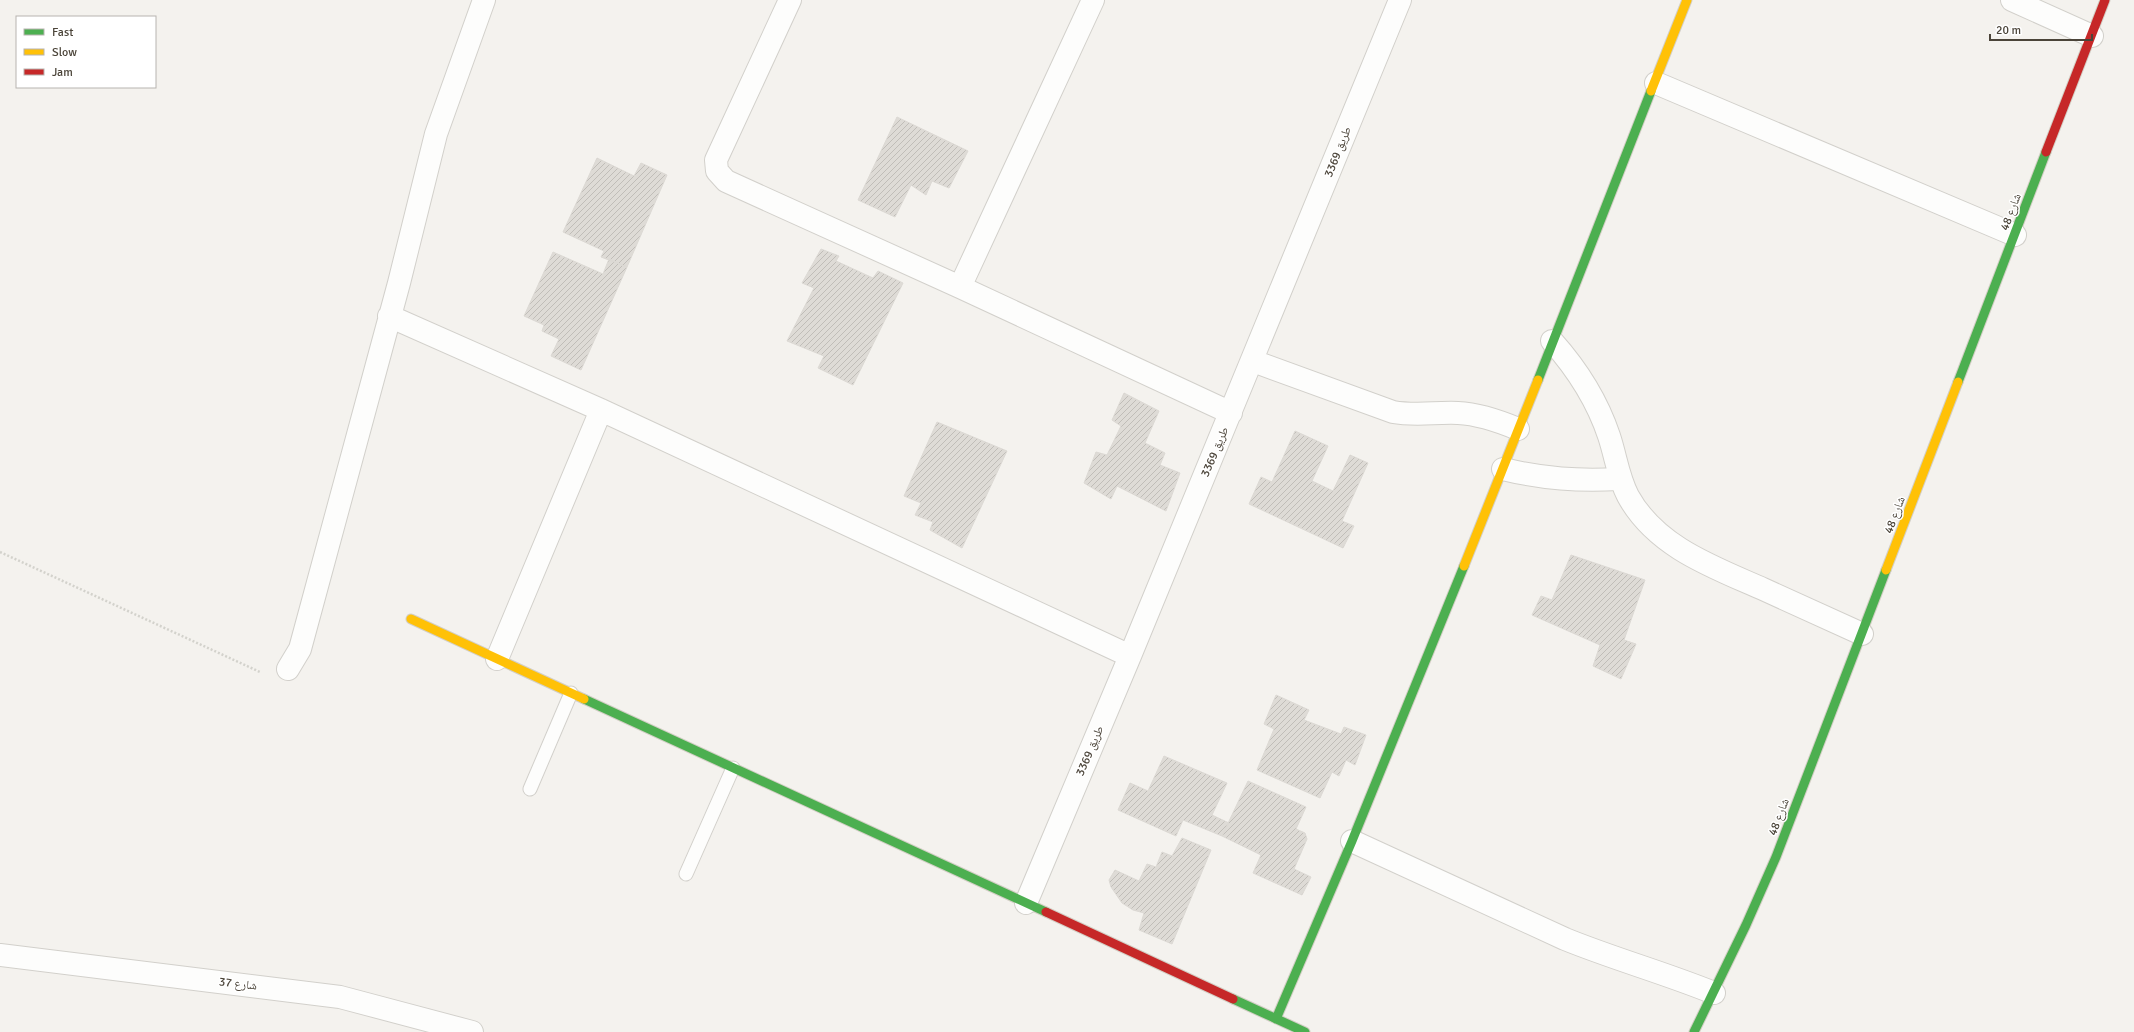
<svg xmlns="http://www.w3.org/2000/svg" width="2134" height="1032" font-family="Signika,'Noto Naskh Arabic',sans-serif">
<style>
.building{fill:url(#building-hatch);stroke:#dcd9d4}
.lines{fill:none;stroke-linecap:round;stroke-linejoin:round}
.lane-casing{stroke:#d2d0cb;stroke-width:15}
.street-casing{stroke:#d2d0cb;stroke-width:24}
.fast-casing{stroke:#d3cfc5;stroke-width:11}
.slow-casing{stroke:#d3cfc5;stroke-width:11}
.jam-casing{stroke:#d3cfc5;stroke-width:11}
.path{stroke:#d3d2cc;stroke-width:2.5;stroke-dasharray:2 2;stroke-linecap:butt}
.lane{stroke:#fdfdfc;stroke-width:13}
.street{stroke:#fdfdfc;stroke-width:22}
.fast{stroke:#4caf50;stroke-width:9}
.slow{stroke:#ffc107;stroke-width:9}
.jam{stroke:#c62828;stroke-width:9}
.labels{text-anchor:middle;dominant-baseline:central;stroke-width:3;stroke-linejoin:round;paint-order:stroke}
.street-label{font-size:12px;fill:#4b4439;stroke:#fff}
</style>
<defs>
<pattern id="building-hatch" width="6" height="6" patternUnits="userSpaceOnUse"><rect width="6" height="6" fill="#dedbd6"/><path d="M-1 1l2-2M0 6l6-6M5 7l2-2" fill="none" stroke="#c0bdb8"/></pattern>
</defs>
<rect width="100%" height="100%" fill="#f4f2ee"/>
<path class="building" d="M897,117L968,151L949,188L932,181L926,195L911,185L895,217L858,200Z
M597,158L634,176L641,163L667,175L627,267L601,257L604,251L563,232Z
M821,249L839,256L836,261L873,278L878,271L903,283L853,385L818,368L824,356L787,341L814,288L802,283Z
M553,252L603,274L609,259L627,267L581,370L551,356L559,339L542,331L544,325L524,316Z
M1124,393L1159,411L1145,443L1165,453L1160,465L1180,473L1166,511L1117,486L1111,499L1084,483L1096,452L1107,455L1121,426L1112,420Z
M937,422L1007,451L962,548L930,530L933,522L915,515L921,503L904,496Z
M1295,431L1328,446L1312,481L1333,491L1350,455L1368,463L1342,521L1354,526L1343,548L1249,504L1261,477L1272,482Z
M1571,555L1645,580L1624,640L1636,644L1621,679L1593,666L1600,645L1532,615L1541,596L1552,600Z
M1276,695L1309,710L1304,720L1341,734L1344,727L1366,735L1355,765L1346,760L1339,776L1332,772L1320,798L1257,770L1274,729L1264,724Z
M1164,756L1227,783L1212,815L1229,823L1222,836L1183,820L1176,836L1118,810L1130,783L1148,791Z
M1248,781L1306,807L1296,829L1305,833L1307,839L1294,869L1311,877L1302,895L1253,873L1261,855L1222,836Z
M1182,838L1211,850L1172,944L1139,930L1144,913L1133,910L1122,903L1111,887L1109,880L1115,870L1139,881L1147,864L1156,867L1162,852L1172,856Z"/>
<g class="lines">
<g class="lane-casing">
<path id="lane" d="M530,789L571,693
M686,874L733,768"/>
</g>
<g class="street-casing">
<path id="street" d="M790,0L716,160L717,171L726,181L960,287L1231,413
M2012,0L2092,36
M1656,83L2015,235
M960,287L1093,0
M389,316L601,410L1130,656
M1552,341C1577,369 1597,400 1609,436C1616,457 1618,477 1628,496C1656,547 1713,567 1763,589C1796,604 1829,619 1862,634
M1253,361L1393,412C1415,416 1436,412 1458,413C1479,414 1499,421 1518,429
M1503,469C1544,479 1578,481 1619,479
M497,659L601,410
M288,669L300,649L399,283L436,134L484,0
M1352,841L1565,939C1614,959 1665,973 1714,993
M1026,903L1130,656L1400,0
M0,955L340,997L472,1032"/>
</g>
<g class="fast-casing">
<path id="fast" d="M1538,380L1651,91
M1958,382L2046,152
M584,699L1046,912
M1233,999L1305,1032
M1276,1019L1352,841L1464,566
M1694,1032L1746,925L1776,857L1886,570"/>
</g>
<g class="slow-casing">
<path id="slow" d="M1651,91L1687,0
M1464,566L1538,380
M1886,570L1958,382
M411,619L584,699"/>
</g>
<g class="jam-casing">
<path id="jam" d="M2046,152L2105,0
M1046,912L1233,999"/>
</g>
<path class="path" d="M0,552L260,672"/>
<use href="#lane" class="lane"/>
<use href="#street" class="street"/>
<use href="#fast" class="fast"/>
<use href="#slow" class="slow"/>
<use href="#jam" class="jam"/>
</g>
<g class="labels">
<g class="street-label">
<text transform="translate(1338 152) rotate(-68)">طريق 3369</text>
<text transform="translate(2011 212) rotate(-69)">شارع 48</text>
<text transform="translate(1215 452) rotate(-67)">طريق 3369</text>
<text transform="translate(1895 515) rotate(-69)">شارع 48</text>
<text transform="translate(1090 751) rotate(-67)">طريق 3369</text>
<text transform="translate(1779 817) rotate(-69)">شارع 48</text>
<text transform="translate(238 984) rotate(7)">شارع 37</text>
</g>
</g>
<rect x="16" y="16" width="140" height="72" fill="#ffffff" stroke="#b7b4b0"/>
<rect x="24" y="29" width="20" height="6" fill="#4caf50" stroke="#b7b4b0"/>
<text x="52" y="36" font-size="12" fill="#4b4439">Fast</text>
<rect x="24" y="49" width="20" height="6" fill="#ffc107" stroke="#b7b4b0"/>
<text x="52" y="56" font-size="12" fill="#4b4439">Slow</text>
<rect x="24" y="69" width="20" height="6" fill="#c62828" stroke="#b7b4b0"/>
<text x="52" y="76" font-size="12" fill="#4b4439">Jam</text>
<path d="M1990 34v6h102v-6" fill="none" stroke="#4b4439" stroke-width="2"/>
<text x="1996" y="34" font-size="12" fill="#4b4439" stroke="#ffffff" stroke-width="3" paint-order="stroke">20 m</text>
</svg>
